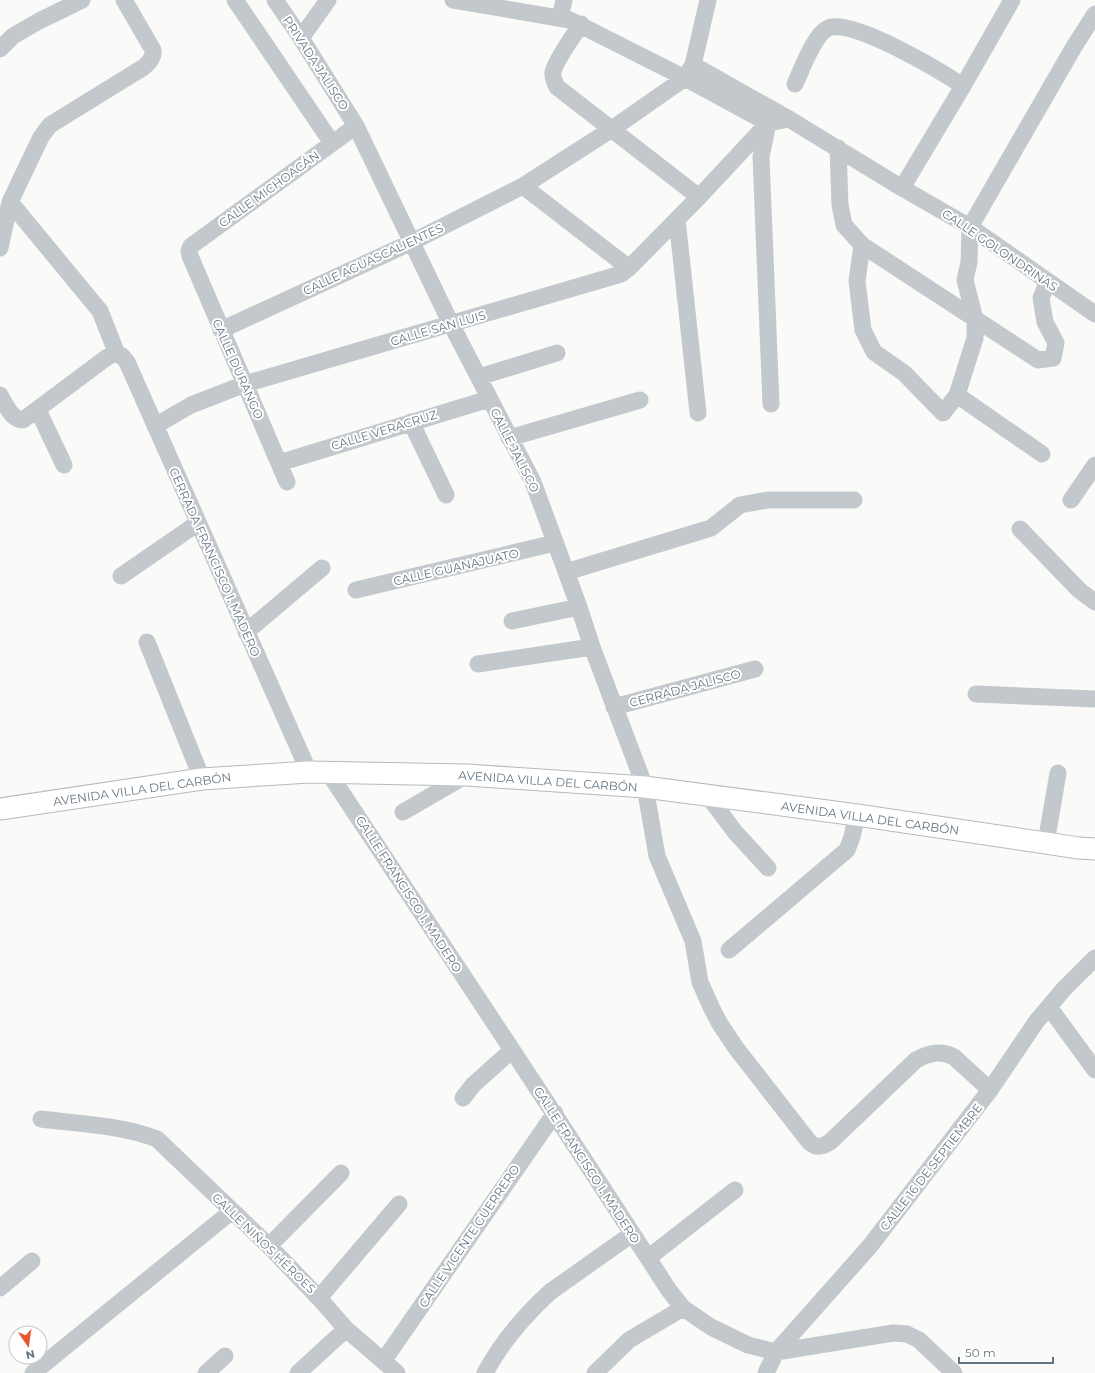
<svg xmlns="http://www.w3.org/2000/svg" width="1095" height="1373" font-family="Montserrat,sans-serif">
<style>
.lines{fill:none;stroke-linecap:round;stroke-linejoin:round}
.major-casing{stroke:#b5babe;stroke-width:23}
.minor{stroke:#c3c8cc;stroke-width:17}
.major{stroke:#fff;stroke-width:21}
.labels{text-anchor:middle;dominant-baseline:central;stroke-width:4;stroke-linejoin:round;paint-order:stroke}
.street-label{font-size:12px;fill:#657683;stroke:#fff}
</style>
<rect width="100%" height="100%" fill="#fafaf8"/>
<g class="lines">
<g class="major-casing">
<path id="major" d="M0,809L202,779L309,772L467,775L645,787L857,815L1079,848L1095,849"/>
</g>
<path class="minor" d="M235,0L332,143
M275,0L301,38L356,126L451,324L533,482L579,607L592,647L645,787L657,856L693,941L700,982L712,1009L720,1024L736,1048L807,1139C813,1148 821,1148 830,1142L916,1060C929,1053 941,1050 954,1057L990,1090
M453,0L570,20L685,78L768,123
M560,18L564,0
M581,24C574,35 555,61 553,72C552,77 555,83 557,87L699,197
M301,38L328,0
M0,49L13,36L39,21L82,0
M693,65L789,119
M795,84C801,71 813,39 824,31C826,29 830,27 832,27C860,23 939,70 963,86
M768,123L761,157L771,404
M838,148L840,205L844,225L862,245L1038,360L1053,358L1056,343L1045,322L1041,298L1048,281
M523,186L629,268
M902,188L963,86L1012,0
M10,202L100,311L117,354
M677,219L698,413
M862,245L857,281L863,330L874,352L904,373L943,413L957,395L1042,454
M0,248L10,202L41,137L50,125L144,67C150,62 154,57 153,50L124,0
M221,330L412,242L523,186L612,129L685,78L693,65L708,0
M117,354L122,356L127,362L309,772
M479,377L557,353
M0,395C5,403 11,420 23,420L106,358L111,355L117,354
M957,395L975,338V319L965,280L969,262L970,227L1075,45L1095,14
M38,410L64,465
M411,422L446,495
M155,426L191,405L245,384L621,274L629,268L699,197L768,123L789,119L902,188L970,227L1095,314
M509,438L640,400
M279,463L489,399
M287,482L190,256L189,251L191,246L356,126
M1071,500L1095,465
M1020,529L1079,590L1095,602
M566,572L711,528L740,505L768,500H854
M121,576L198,523
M356,590L555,543
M512,621L579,607
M246,632L322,568
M147,642L202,779
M478,664L592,647
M976,694L1095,699
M614,707L755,669
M328,772C442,944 557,1116 668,1289L683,1308L711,1327L748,1345L776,1352L893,1333L907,1334L919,1340L954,1373
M708,796L735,832L768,868
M403,812L467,775
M1046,843L1058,773
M729,950L847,850L852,837L857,815
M1049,1007L1095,1070
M463,1098L473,1085L512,1050
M41,1119C80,1124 120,1125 157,1139L269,1246L319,1298L346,1329L397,1373
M269,1246L341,1173
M648,1258L735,1190
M0,1288L32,1261
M319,1298L399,1204
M384,1360L555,1113
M33,1373L232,1211
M206,1373L225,1356
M298,1373L346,1329
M485,1373C501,1343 525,1315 550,1292L632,1234
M595,1373L629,1340L683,1308
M766,1373L776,1352L870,1246L990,1090L1036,1022L1063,990L1095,958"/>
<use href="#major" class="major"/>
</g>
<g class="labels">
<g class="street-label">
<text transform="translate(316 63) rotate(57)">PRIVADA JALISCO</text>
<text transform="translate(269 189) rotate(-36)">CALLE MICHOACÁN</text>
<text transform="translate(1000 250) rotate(34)">CALLE GOLONDRINAS</text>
<text transform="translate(373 259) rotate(-25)">CALLE AGUASCALIENTES</text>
<text transform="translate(438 328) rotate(-16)">CALLE SAN LUIS</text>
<text transform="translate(238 369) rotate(66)">CALLE DURANGO</text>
<text transform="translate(384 430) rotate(-17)">CALLE VERACRUZ</text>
<text transform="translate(515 450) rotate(63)">CALLE JALISCO</text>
<text transform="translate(215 562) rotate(66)">CERRADA FRANCISCO I. MADERO</text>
<text transform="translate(456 567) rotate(-13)">CALLE GUANAJUATO</text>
<text transform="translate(685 688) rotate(-15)">CERRADA JALISCO</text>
<text transform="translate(548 781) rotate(4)">AVENIDA VILLA DEL CARBÓN</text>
<text transform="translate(142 789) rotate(-8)">AVENIDA VILLA DEL CARBÓN</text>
<text transform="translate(870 818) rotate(8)">AVENIDA VILLA DEL CARBÓN</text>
<text transform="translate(409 894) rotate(57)">CALLE FRANCISCO I. MADERO</text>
<text transform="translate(587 1165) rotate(57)">CALLE FRANCISCO I. MADERO</text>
<text transform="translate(931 1167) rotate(-52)">CALLE 16 DE SEPTIEMBRE</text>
<text transform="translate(469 1236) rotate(-56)">CALLE VICENTE GUERRERO</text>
<text transform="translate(264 1243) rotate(44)">CALLE NIÑOS HÉROES</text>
</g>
</g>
<g transform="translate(28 1345) rotate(167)"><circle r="19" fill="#ffffff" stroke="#c1c8cd"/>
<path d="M0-3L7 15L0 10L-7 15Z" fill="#e4572e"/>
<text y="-6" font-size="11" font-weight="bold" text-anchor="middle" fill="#657683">N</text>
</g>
<path d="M959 1357v6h94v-6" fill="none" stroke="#657683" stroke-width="2"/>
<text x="965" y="1357" font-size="12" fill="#657683" stroke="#ffffff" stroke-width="3" paint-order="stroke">50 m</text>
</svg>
